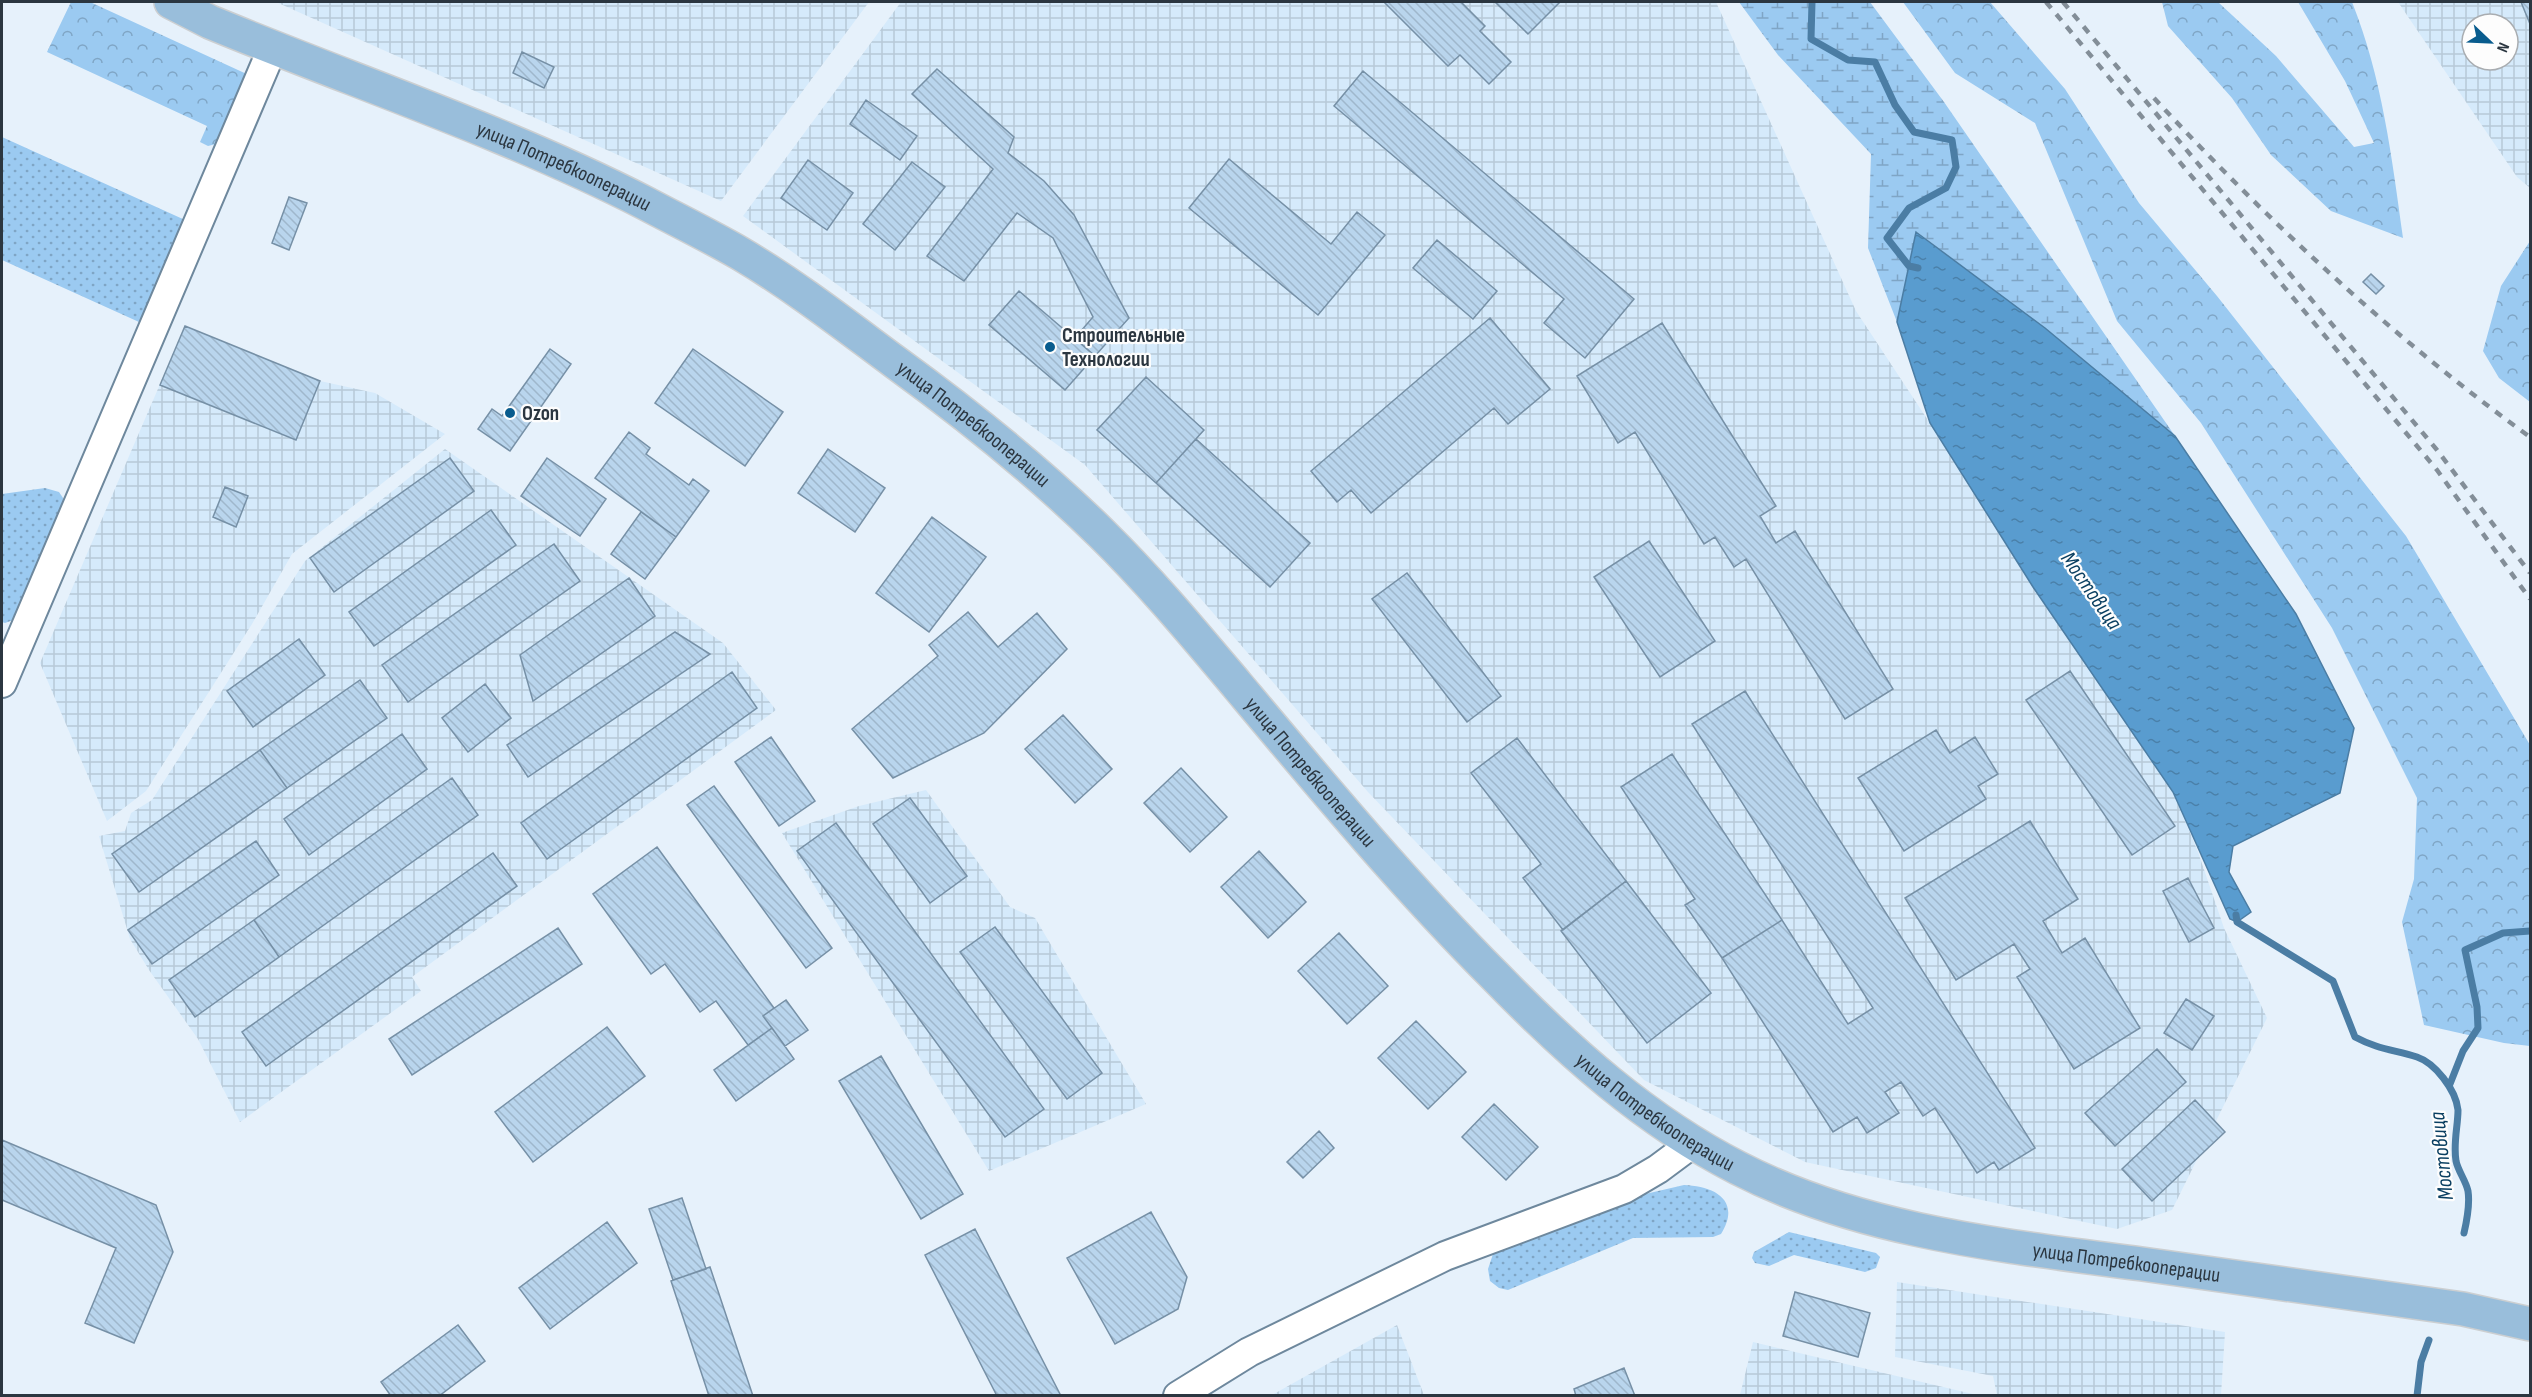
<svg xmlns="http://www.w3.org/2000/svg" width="2532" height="1397" font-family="'Sofia Sans Condensed',sans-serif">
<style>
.industrial{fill:url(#industrial-grid);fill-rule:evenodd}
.grass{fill:url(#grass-dots)}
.forest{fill:url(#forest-crowns)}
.wetland{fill:url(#wetland-marsh)}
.water{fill:url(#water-ripples);stroke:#4b7da4;stroke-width:1.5}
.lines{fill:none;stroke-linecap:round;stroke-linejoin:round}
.stream{stroke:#4b7da4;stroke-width:7}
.building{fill:url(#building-back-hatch);stroke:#7690a6;stroke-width:1.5}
.minor-casing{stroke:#6e889d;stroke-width:32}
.major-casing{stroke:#cccfd1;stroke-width:36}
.minor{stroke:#fff;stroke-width:28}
.major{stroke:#99bedb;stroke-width:33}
.rail{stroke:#838e98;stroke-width:4.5;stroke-dasharray:8 8;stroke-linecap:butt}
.poi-dot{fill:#095c8e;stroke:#fdfdfd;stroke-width:2}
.labels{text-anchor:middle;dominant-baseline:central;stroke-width:4.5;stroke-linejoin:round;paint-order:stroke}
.street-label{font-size:21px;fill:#2b3640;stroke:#fdfdfd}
.poi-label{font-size:21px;font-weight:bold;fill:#2b3640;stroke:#fdfdfd;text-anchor:start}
.water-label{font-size:22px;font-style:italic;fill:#0a3f61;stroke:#fdfdfd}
</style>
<defs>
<pattern id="industrial-grid" width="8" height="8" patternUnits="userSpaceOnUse" patternTransform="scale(1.5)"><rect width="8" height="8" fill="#d5eafb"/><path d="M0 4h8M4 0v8" fill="none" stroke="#b7c9d8"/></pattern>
<pattern id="grass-dots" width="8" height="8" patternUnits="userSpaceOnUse" patternTransform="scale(1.5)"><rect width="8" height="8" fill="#9bcaf1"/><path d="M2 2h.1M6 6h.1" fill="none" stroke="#7fa5c5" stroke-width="1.8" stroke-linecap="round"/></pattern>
<pattern id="forest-crowns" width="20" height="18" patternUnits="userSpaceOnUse" patternTransform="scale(1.5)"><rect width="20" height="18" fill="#9bcaf1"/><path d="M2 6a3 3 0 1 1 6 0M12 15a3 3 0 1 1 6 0" fill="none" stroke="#7fa5c5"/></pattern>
<pattern id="wetland-marsh" width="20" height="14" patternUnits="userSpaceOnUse" patternTransform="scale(1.5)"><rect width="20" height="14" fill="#9bcaf1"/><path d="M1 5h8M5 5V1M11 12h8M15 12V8" fill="none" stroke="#7fa5c5"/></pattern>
<pattern id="water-ripples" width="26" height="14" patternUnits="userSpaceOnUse" patternTransform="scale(1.5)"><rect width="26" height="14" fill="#599ccf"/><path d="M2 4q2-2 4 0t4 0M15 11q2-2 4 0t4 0" fill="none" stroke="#4a80a9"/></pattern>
<pattern id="building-back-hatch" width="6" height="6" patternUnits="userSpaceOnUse" patternTransform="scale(1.5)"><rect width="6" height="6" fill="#b9d5ed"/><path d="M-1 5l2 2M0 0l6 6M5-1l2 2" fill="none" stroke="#9fb7cc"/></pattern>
</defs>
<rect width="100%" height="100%" fill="#e6f1fb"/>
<path class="industrial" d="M276,2H869L721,201Z
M901,2H1716L1856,311L2173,792L2198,852L2224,928L2267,1018L2172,1210L2117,1229L1805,1162L1644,1080L1368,792L1085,465L743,216Z
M2398,2H2530V188L2517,177ZM2472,24H2508V60H2472Z
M185,326L320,381L375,393L445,434L292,554L252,624L146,791L107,821L40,663Z
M445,449L723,643L776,710L412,977L421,991L240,1122L198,1039L149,970L130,939L99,836L125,831L131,813L152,800L305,561Z
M926,790L1010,907L1035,918L1146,1104L989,1171L782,833L859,806Z
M1897,1282L2225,1332L2221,1395H1997L1993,1376L1895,1357Z
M1397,1325L1424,1395H1272Z
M1753,1342L1977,1395H1740Z"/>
<path class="grass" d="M2,137L185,220L139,322L2,260Z
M45,488L59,492L67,504L16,619L5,623L2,622V494Z
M1684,1185C1714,1186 1742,1200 1721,1234L1713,1237L1633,1238L1508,1290L1499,1288L1490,1281L1488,1269L1494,1251L1641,1195Z
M1789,1232L1876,1253L1880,1257L1876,1268L1865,1272L1794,1255L1769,1266L1755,1263L1752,1258L1754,1252Z"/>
<path class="forest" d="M71,2H90L251,76L220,143L208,146L200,142L207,126L47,52Z
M1903,2H1990L2065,89L2139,203L2217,296L2406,536L2530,745V1046L2504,1043L2424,1025L2402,922L2414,879L2417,798L2332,628L2201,423L2117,321L2035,123L1955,73Z
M2162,2H2218L2276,56L2354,147L2374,143L2345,81L2298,2H2352C2382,77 2392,158 2403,238L2331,211L2271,155L2232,98L2168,26Z
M2530,241V402L2499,378L2483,351L2501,286Z"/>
<path class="wetland" d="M1739,2H1870L1944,102L2175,436L2045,328L1917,232L1897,322L1868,248L1871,154L1778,55Z"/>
<path class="water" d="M1916,232L2045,328L2175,436L2296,614L2354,728L2340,793L2233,846L2229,872L2251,912L2237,922L2230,919L2173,792L2033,587L1930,423L1897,322Z"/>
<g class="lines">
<path class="stream" d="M1812,2L1811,39L1848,60L1875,62L1895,105L1914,132L1952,140L1956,167L1946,188L1909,208L1887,238L1909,266L1918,268
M2236,915L2237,922L2333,981L2355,1037C2377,1049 2395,1050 2417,1057C2435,1063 2456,1090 2458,1110C2458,1126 2453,1143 2456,1161C2458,1171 2466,1181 2468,1191C2470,1204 2467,1220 2464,1233
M2450,1084L2463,1051L2478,1028L2477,1007L2465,950L2503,933L2530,931
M2417,1396L2421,1362L2429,1340"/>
</g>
<path class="building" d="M1384,2H1461L1485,26L1480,31L1511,62L1489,84L1460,55L1448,66Z
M1495,2H1560L1528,34Z
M2521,2H2530V24Z
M522,52L554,67L544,88L513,73Z
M937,69L1014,137L1008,153L1044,181L1074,215L1129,318L1095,356L1075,338L1093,317L1053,238L1017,213L964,281L927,256L993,169L912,94Z
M1363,71L1634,299L1585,358L1544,323L1564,299L1334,106Z
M866,100L917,136L900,160L850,124Z
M1229,159L1331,244L1357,212L1385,235L1318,315L1189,208Z
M808,160L853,193L827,230L781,198Z
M912,162L945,187L895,250L863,224Z
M289,197L307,203L289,250L272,243Z
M1437,240L1497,291L1473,319L1413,268Z
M2371,274L2384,286L2376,294L2363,282Z
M1019,291L1095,356L1065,390L989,325Z
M1490,318L1550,389L1508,424L1494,408L1371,513L1351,490L1337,502L1311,471Z
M1662,323L1776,506L1760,516L1776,543L1795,531L1893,689L1845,719L1746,559L1734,567L1715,537L1704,544L1635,432L1618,443L1577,376Z
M185,326L320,381L296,440L160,385Z
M550,349L571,364L510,451L478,429L492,409L502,416Z
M693,349L783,412L745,466L655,403Z
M1146,377L1204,430L1156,483L1097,430Z
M629,432L650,448L646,454L689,485L693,479L709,491L676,537L595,478Z
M1196,439L1310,543L1270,587L1156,483Z
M828,449L885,488L855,532L798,493Z
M450,458L474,491L334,592L310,558Z
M547,458L606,499L580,536L521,496Z
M225,487L248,496L236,527L213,517Z
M491,510L516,545L374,646L349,612Z
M641,512L676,537L645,579L611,554Z
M932,517L986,557L929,632L876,593Z
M1649,541L1715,641L1660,677L1594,577Z
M554,544L580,581L408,702L382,665Z
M1407,573L1501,696L1467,722L1372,599Z
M629,578L655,616L533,701L520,655Z
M968,612L998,647L1037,613L1067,649L984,733L893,778L852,729L938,656L929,645Z
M675,632L710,654L528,777L507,745Z
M299,639L325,675L253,727L227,691Z
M2070,671L2175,826L2132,855L2026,700Z
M732,672L757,708L547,859L521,823Z
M360,680L387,718L287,788L260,750Z
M485,684L511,718L468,752L442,718Z
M1745,691L2035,1148L1999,1170L1994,1162L1977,1173L1935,1108L1923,1116L1901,1082L1885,1092L1899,1113L1867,1133L1857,1117L1833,1132L1722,958L1782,920L1848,1024L1873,1008L1692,724Z
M1063,715L1112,769L1075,803L1025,749Z
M1936,730L1950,753L1975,737L1998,774L1978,786L1986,799L1904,851L1858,778Z
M402,734L427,769L309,855L284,819Z
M771,737L815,801L779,826L735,762Z
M1517,738L1626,881L1563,930L1523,878L1541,864L1471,773Z
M260,750L287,788L139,892L112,854Z
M1672,754L1782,920L1722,958L1685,905L1695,899L1621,787Z
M1181,768L1227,817L1190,852L1144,803Z
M452,778L478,815L279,957L254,920Z
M714,786L832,948L806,968L687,805Z
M910,798L967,876L930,903L873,824Z
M2030,821L2078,899L2043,921L2062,953L2085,938L2140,1028L2074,1069L2017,977L2030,969L2014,944L1956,980L1905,898Z
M836,823L1044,1109L1005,1137L797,851Z
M256,841L279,875L152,964L128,930Z
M657,847L774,1008L763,1016L772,1028L748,1045L716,1001L700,1012L665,964L651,974L593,894Z
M1259,851L1306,902L1268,938L1221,887Z
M493,853L517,886L266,1066L242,1032Z
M2188,878L2214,928L2189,942L2163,891Z
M1626,881L1711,993L1647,1043L1561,931Z
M254,920L279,957L195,1017L169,980Z
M995,927L1102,1073L1067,1099L960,952Z
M558,928L582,964L412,1075L389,1039Z
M1339,933L1388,986L1347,1024L1298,971Z
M2186,999L2214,1016L2192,1050L2164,1033Z
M786,1000L808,1030L785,1046L763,1016Z
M1416,1021L1466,1072L1428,1109L1378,1058Z
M607,1027L645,1076L533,1162L495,1112Z
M772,1028L794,1059L736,1101L714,1070Z
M2157,1049L2186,1082L2115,1146L2085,1113Z
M881,1056L963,1194L921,1219L839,1081Z
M2195,1100L2225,1132L2152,1201L2122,1169Z
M1494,1104L1538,1147L1506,1180L1462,1137Z
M1319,1131L1334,1148L1303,1178L1287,1162Z
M2,1140L156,1205L173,1252L134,1343L85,1323L116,1248L2,1200Z
M682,1198L706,1269L673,1280L649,1209Z
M1151,1212L1187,1277L1178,1309L1115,1344L1067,1258Z
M607,1222L637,1263L550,1329L519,1288Z
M975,1229L1061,1396H997L925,1255Z
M710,1267L753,1396H709L671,1281Z
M1795,1292L1870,1313L1858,1357L1783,1336Z
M458,1325L485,1361L439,1396H391L381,1382Z
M1624,1368L1635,1396H1576L1574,1389Z"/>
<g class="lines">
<g class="minor-casing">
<path id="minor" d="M2,683L273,47
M1178,1396L1249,1352L1445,1256L1624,1189L1658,1169L1693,1143"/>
</g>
<g class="major-casing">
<g id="major">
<path id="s1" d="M171,2L210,22C355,82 506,132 645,203C677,220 710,236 741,254C795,286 845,325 895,362C968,415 1038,471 1102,534C1150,581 1194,634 1237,685C1320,784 1404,885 1496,977C1568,1051 1646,1121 1738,1168C1862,1232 2006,1246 2142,1264C2249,1279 2356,1294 2463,1309L2530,1324"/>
</g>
</g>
<use href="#minor" class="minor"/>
<use href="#major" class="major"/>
<path class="rail" d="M2046,2L2437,470L2530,599
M2063,2L2437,450L2530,573
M2154,98C2269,222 2393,338 2530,437"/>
</g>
<g class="poi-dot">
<circle cx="1050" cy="347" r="6"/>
<circle cx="510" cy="413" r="6"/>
</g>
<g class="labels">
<g class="street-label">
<text stroke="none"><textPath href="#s1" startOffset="426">улица Потребкооперации</textPath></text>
<text stroke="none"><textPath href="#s1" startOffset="912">улица Потребкооперации</textPath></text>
<text stroke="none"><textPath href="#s1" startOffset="1398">улица Потребкооперации</textPath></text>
<text stroke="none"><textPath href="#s1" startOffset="1884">улица Потребкооперации</textPath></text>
<text stroke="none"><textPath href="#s1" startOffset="2386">улица Потребкооперации</textPath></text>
</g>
<g class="poi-label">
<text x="1062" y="335">Строительные<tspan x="1062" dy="24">Технологии</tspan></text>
<text x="522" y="413">Ozon</text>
</g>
<g class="water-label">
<text transform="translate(2091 591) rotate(55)">Мостовица</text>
<text transform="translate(2442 1156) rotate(-96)">Мостовица</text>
</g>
</g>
<rect width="2532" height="1397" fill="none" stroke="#2b3640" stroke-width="6"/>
<g transform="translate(2490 42) rotate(113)"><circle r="28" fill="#fdfdfd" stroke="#a9adb1" stroke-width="1.5"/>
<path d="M0-4.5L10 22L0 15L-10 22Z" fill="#095c8e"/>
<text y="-9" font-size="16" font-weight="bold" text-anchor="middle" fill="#2b3640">N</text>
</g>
</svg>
